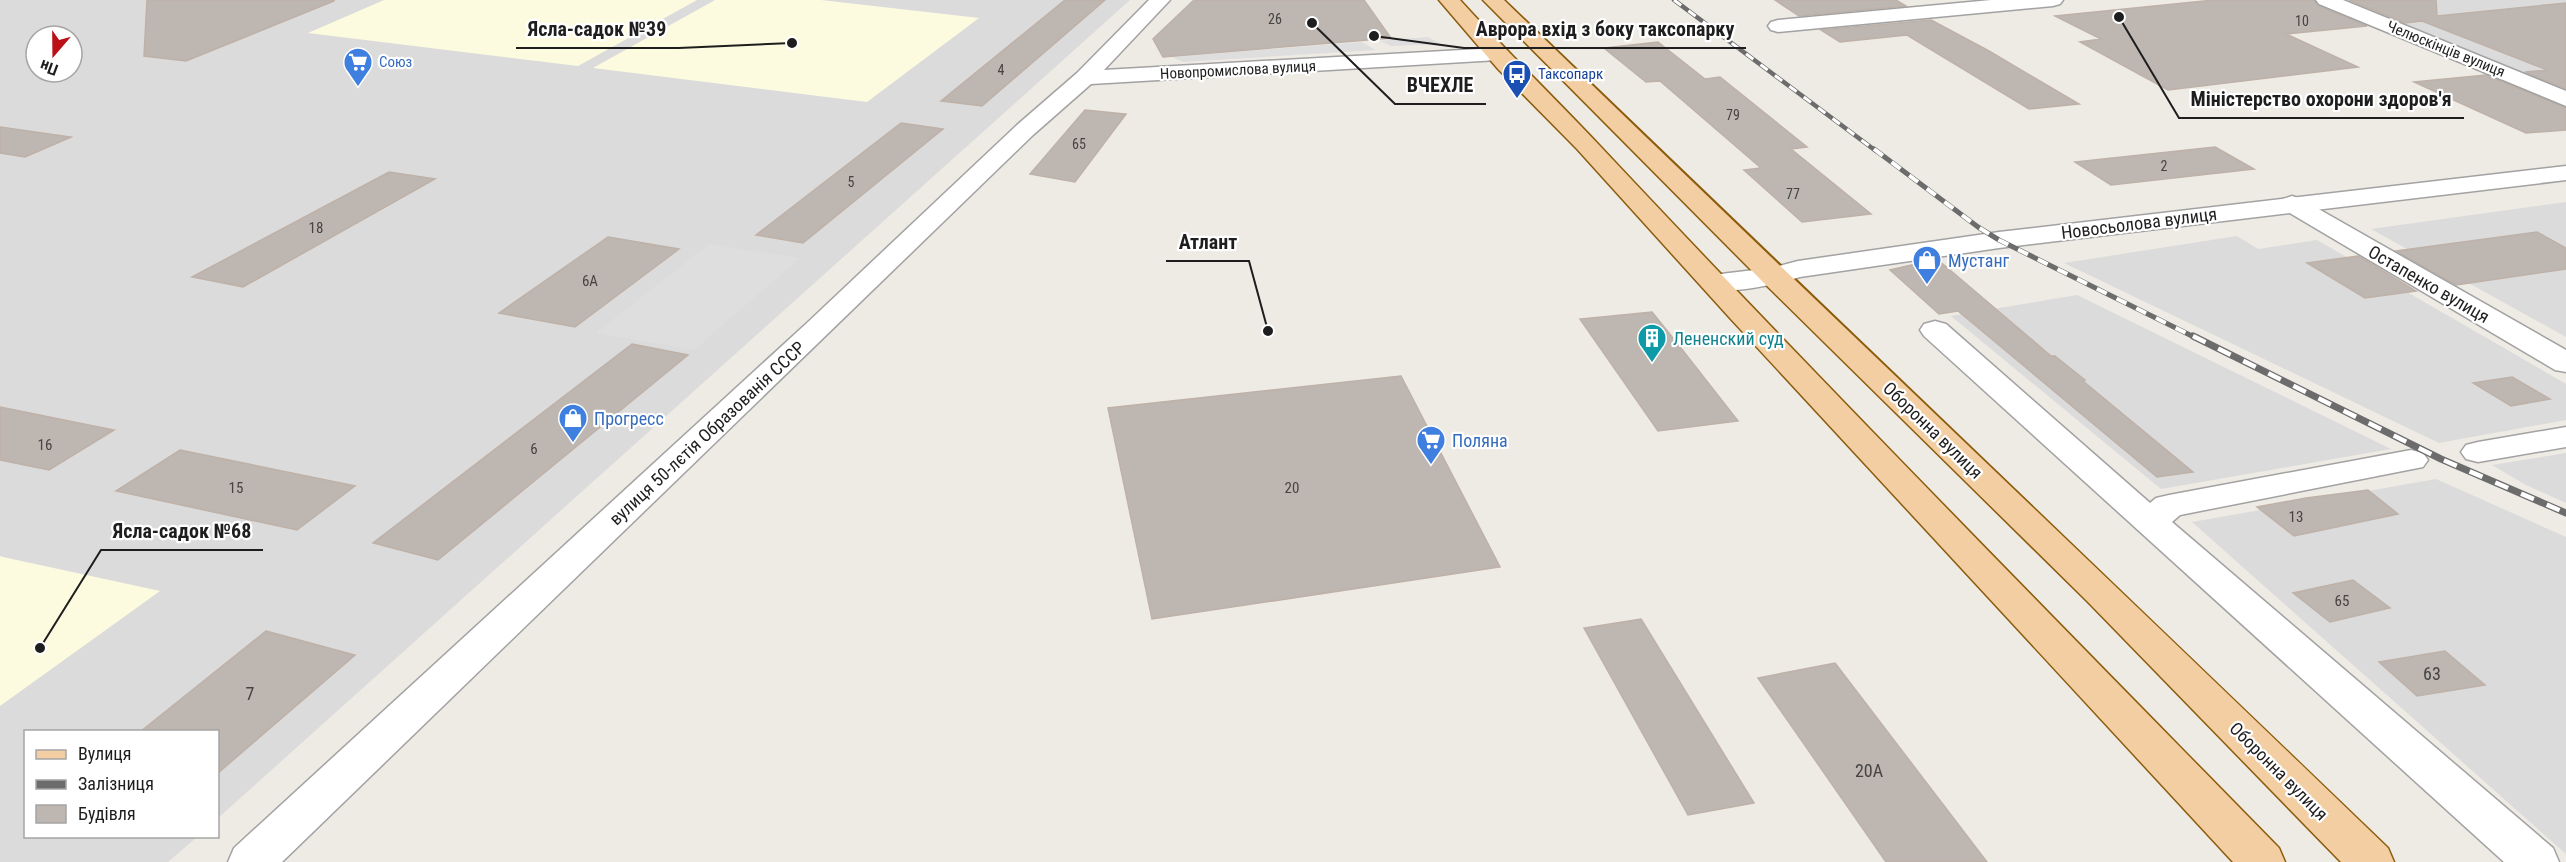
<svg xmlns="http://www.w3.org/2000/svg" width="2566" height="862" font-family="'Roboto Condensed',sans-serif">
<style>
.residential{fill:#dcdbdb;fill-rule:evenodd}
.education{fill:#fcfbdf}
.parking{fill:#dedede}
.building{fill:#beb6b1;stroke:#beb1a8;stroke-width:1.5}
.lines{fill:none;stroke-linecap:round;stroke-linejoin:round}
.minor-casing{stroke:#a2a2a2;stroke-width:3}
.tertiary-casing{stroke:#a2a2a2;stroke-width:3}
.primary-casing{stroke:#8b5c0c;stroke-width:3}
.minor{fill:#fff;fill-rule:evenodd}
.tertiary{fill:#fff;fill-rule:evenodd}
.primary{fill:#f4cea3;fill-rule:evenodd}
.rail-far2-casing{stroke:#6c6c6c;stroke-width:4.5}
.rail-far1-casing{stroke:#6c6c6c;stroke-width:5}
.rail-casing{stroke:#6c6c6c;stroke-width:7}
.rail-far2{stroke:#fff;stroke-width:3;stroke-dasharray:9;stroke-linecap:butt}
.rail-far1{stroke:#fff;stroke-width:4;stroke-dasharray:11;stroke-linecap:butt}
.rail{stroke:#fff;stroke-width:4.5;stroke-dasharray:14;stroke-linecap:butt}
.labels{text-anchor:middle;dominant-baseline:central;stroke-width:4.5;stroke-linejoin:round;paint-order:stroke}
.far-number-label{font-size:14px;fill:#464443}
.far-street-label{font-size:15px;fill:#1e1e1e;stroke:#fff}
.far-shop-label{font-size:15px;fill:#366cbe;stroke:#fff;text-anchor:start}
.far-transit-label{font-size:15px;fill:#164399;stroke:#fff;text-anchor:start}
.number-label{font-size:15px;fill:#464443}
.street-label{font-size:18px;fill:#1e1e1e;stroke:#fff}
.shop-label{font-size:18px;fill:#366cbe;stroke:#fff;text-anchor:start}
.culture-label{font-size:18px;fill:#0d838f;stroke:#fff;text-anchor:start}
.near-number-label{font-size:18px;fill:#464443}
.leader{fill:none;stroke:#1e1e1e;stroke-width:2}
.callout-dot{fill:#1e1e1e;stroke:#fff;stroke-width:2}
.callout-label{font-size:20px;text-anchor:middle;font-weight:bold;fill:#1e1e1e;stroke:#fff;stroke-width:4.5;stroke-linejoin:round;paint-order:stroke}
</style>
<rect width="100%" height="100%" fill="#eeeae4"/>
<path class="residential" d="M0,0H1130L218,818V732H26V836L197,837L168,862H0ZM36,36H72V72H36Z
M2345,0H2566V90Z
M2566,202V337L2371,229Z
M2237,236L2258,249L2317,240L2566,384V420L2439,443L2064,263Z
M2077,295L2391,449L2161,489L1951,316Z
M2566,453V503L2526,485L2492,465Z
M2436,479L2566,537V854L2192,522Z"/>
<path class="education" d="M384,0H697L578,66L308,33Z
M715,0H821L979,18L867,102L593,68Z
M0,556L3,557L160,591L0,706Z"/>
<path class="parking" d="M1428,37L1441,44L1391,46L1380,41Z
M1361,42L1376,50L1183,62L1172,57Z
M709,244L800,258L694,350L596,333Z"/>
<path class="building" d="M147,0H334V1L186,61L144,56Z
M1065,0H1105L982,106L941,101Z
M1194,0H1364L1391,38L1163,57L1153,39Z
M1775,0H1896L1906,6L1799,16Z
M2214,0H2314L2318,6L2367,26L2286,34L2358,67L2168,90L2080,42L2101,39L2055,16Z
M2349,0H2436L2437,16L2566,3V89L2525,72L2547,70L2422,21L2405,23Z
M1931,20L1989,51L2079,104L2029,109L1907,35L1840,42L1821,30Z
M1658,42L1705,79L1720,77L1807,147L1791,149L1871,214L1802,222L1744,170L1761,168L1660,81L1646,82L1604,48Z
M2486,75L2566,108V130L2526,133L2414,82Z
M1085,110L1126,114L1075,182L1030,174Z
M901,123L943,129L803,243L756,235Z
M0,127L71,137L25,157L0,153Z
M2215,147L2254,169L2111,185L2075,162Z
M389,172L435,179L243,287L192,277Z
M2537,232L2566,248V269L2456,285L2396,251Z
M608,237L679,249L575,327L499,313Z
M2358,256L2416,291L2365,298L2307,263Z
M1937,259L2051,356H2055L2085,380L2083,381L2193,472L2157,477L1958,311L1939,314L1890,270Z
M1652,312L1677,343L1738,421L1658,431L1580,319Z
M632,344L688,355L438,560L373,543Z
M1401,376L1500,567L1152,619L1108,408Z
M2512,377L2550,399L2511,406L2473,383Z
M0,407L114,430L49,470L0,460Z
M180,450L355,486L297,530L116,491Z
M2368,490L2398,514L2294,536L2257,507L2306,498Z
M2353,580L2390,608L2330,622L2293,593Z
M1641,619L1754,803L1688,815L1584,628Z
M266,631L355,655L218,773V732H140Z
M2445,651L2485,685L2417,696L2379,662Z
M1835,663L1987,862H1886L1758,678Z"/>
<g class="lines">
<g class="minor-casing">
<path id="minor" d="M1991,0H2063L2060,4L2053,6L1778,32L1771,30L1768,26L1771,22L1778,20Z
M2292,196L2301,199L2566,350V372L2555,370L2283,209L2279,204L2283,199Z
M1935,321L1946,324L2150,503L2156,498L2169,495L2411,450L2423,453L2428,460L2423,467L2180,515L2172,522L2553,848L2559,862H2504L1924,336L1920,330L1924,324Z
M2566,427V447L2478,462L2466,459L2461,452L2466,445L2478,442Z"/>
</g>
<g class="tertiary-casing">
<path id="tertiary" d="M1149,0H1170L1104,70L1498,48L1505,50L1508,54L1505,58L1498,60L1091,84L1033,135L282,862H228L234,848L808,322L1017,125L1077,73Z
M2316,0H2343L2566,91V106L2319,4Z
M2566,166V180L1999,248L1800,277C1774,285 1731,295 1704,288L1700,282L1704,276L1771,268L1798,261L1999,232Z"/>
</g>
<g class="primary-casing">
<path id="primary" d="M1439,0H1460C1505,50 1553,96 1599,145C1822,383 2051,615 2279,848L2285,862H2233L1729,317L1577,149L1498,69Z
M1483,0H1504C1797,284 2094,564 2388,848L2394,862H2341L2087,601L1763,282Z"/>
</g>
<use href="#minor" class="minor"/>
<use href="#tertiary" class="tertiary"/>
<use href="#primary" class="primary"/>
<g class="rail-far2-casing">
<path id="rail-far2" d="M1674,0L1876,151"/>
</g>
<g class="rail-far1-casing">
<path id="rail-far1" d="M1874,149L1978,227L1999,240L2196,338"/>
</g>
<g class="rail-casing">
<path id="rail" d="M2193,336L2441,459L2566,513"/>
</g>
<use href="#rail-far2" class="rail-far2"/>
<use href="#rail-far1" class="rail-far1"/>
<use href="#rail" class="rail"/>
</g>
<defs>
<g id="supermarket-pin" transform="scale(1.5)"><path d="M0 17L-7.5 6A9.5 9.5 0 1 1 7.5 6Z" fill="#3f7fe0" stroke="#fff"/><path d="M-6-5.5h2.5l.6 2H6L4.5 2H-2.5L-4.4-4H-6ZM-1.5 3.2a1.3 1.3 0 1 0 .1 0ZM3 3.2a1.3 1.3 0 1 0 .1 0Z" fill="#fff"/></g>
<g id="bus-pin" transform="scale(1.5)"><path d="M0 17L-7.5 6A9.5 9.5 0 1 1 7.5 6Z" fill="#1a4fb4" stroke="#fff"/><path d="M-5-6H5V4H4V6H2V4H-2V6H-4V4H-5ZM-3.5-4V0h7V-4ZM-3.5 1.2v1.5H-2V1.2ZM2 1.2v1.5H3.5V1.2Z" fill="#fff"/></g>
<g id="shop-pin" transform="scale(1.5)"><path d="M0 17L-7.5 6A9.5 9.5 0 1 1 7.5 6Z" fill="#3f7fe0" stroke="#fff"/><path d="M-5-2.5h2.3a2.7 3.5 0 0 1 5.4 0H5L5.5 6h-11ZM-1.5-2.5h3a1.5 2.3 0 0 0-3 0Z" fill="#fff"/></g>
<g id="building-pin" transform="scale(1.5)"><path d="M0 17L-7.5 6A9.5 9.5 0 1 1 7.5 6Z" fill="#0f9aa8" stroke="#fff"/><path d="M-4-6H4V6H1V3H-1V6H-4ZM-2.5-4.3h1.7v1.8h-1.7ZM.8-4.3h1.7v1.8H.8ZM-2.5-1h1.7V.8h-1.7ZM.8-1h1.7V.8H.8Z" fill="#fff"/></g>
</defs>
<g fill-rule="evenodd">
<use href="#supermarket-pin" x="358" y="62"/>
<use href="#bus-pin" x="1517" y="74"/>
<use href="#shop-pin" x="1927" y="260"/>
<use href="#building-pin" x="1652" y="338"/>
<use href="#shop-pin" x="573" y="418"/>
<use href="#supermarket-pin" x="1431" y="440"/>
</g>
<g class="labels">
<g class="far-number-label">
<text x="1275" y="19">26</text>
<text x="2302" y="21">10</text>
<text x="1001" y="70">4</text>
<text x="1733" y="115">79</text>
<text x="1079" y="144">65</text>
<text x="2164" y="166">2</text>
<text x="851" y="182">5</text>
<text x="1793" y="194">77</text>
</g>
<g class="far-street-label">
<text transform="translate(2446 49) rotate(22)">Челюскінців вулиця</text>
<text transform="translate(1238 70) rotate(-3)">Новопромислова вулиця</text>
</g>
<g class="far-shop-label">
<text x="379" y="62">Союз</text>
</g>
<g class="far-transit-label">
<text x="1538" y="74">Таксопарк</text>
</g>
<g class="number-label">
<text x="316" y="228">18</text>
<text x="590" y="281">6А</text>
<text x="45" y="445">16</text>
<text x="534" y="449">6</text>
<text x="236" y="488">15</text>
<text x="1292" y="488">20</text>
<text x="2296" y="517">13</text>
<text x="2342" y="601">65</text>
</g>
<g class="street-label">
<text transform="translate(2139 223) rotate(-7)">Новосьолова вулиця</text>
<text transform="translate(2429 284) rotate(30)">Остапенко вулиця</text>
<text transform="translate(1933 430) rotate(44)">Оборонна вулиця</text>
<text transform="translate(707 433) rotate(-43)">вулиця 50-лєтія Образованія СССР</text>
<text transform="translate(2279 771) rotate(45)">Оборонна вулиця</text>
</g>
<g class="shop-label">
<text x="1948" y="260">Мустанг</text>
<text x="594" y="418">Прогресс</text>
<text x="1452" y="440">Поляна</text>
</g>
<g class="culture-label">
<text x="1673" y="338">Лененский суд</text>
</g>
<g class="near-number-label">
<text x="2432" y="673">63</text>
<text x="250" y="693">7</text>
<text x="1869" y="770">20А</text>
</g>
</g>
<path class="leader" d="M1374 36L1464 48H1746M792 43L679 48H516M1312 23L1395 104H1486M2119 17L2179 118H2464M1268 331L1249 261H1166M40 648L101 550H263"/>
<g class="callout-dot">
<circle cx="1374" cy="36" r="6"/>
<circle cx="792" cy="43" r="6"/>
<circle cx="1312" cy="23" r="6"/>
<circle cx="2119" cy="17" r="6"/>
<circle cx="1268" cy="331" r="6"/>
<circle cx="40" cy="648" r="6"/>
</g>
<g class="callout-label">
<text x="1605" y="36">Аврора вхід з боку таксопарку</text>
<text x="597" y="36">Ясла-садок №39</text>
<text x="1440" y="92">ВЧЕХЛЕ</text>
<text x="2321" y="106">Міністерство охорони здоров'я</text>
<text x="1208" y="249">Атлант</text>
<text x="182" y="538">Ясла-садок №68</text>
</g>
<rect x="24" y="730" width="195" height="108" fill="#ffffff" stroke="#a5a5a5" stroke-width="1.5"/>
<rect x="36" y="750" width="30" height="9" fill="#f4cea3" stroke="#a5a5a5" stroke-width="1.5"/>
<text x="78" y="760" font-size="18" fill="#1e1e1e">Вулиця</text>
<rect x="36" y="780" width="30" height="9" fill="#6c6c6c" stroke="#a5a5a5" stroke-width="1.5"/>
<text x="78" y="790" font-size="18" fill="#1e1e1e">Залізниця</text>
<rect x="36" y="805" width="30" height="18" fill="#beb6b1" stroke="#a5a5a5" stroke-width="1.5"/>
<text x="78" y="820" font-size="18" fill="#1e1e1e">Будівля</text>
<g transform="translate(54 54) rotate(200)"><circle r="28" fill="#ffffff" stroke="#a5a5a5" stroke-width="1.5"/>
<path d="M0-4.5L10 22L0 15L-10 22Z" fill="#bb1017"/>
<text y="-9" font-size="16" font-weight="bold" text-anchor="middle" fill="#1e1e1e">Пн</text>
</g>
</svg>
